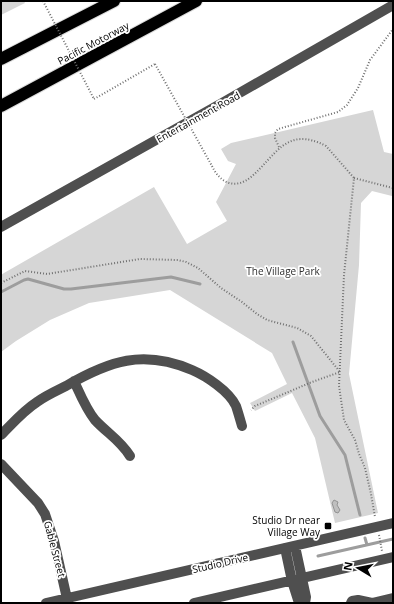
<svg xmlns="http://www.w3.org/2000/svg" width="394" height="604" font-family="'Open Sans',sans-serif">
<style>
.green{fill:#d6d6d6}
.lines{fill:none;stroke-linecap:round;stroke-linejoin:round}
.stream{stroke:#9d9d9d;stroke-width:3}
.building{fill:#bfbfbf;stroke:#939393}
.highway-casing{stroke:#dbdbdb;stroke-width:14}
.path{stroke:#717171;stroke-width:2;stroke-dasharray:1 2;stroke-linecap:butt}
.minor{stroke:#4f4f4f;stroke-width:10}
.highway{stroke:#000;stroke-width:12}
.path-bridge{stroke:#717171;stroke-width:2;stroke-dasharray:1 2;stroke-linecap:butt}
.poi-dot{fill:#000;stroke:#fff;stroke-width:1.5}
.labels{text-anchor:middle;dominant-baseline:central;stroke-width:3.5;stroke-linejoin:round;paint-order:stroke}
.street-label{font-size:10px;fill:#000;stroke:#fff}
.park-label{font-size:10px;fill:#2d2d2d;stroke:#fff}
.poi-label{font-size:10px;fill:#000;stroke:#fff;text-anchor:end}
</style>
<rect width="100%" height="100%" fill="#fff"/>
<path class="green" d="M1,1H24L25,3L1,15Z
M373,110L384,152L393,154V198L392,196L372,191L361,203L359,265L349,374L378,513L335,523L315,438L292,393L255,411L250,403L287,384L272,353L170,290L89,303L50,320L16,341L1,352V275L4,273L154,187L187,244L227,221L216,202L236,164L228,161L221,149L231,143Z"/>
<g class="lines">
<path class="stream" d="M1,292L24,280L28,279L64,289H71L171,277L200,284
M293,342L320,416L345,455L360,515
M365,538L367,545
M318,556L393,539"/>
</g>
<path class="building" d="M334,500L338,502L337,505L340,510L338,513L335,512L332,503Z"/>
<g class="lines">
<g class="highway-casing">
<path id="highway" d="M1,59L114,1
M1,106L196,1"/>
</g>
<path class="path" d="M94,99L155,64
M279,147L275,138V133L278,129L338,112L347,105L358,88L370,60L393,29
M212,166C220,183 235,190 251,177C276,156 286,125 326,146L354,178L344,275L339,386L344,420L355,440L359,454L365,468L371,494L375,517
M354,178L393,188
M1,283L25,271L47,274L140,259L178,260L186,262L198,268L221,288L242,302L257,314L267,320L297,328L311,336L340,372L312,382L255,406L251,410
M379,535L382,551"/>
<path class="minor" d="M1,227L222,103L393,5
M74,381C80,394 86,409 95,420C107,433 120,440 130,456
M1,435C12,424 23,411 37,402C45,396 56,391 66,386C109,361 143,349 192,370C206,376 229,391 236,406C238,412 240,419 242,426
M1,464L38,503L45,514L54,541L68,603
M295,546L306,597L305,603
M285,548L292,581L299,603
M46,603L393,523
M194,603L393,557
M351,603L352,601L358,600L372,603L393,598"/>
<use href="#highway" class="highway"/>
<path class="path-bridge" d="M43,1L94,99
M155,64L212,166"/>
</g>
<rect class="poi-dot" x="324" y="522" width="8" height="8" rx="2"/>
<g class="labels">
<g class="street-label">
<text transform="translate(93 43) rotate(-28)">Pacific Motorway</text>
<text transform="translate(198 117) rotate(-29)">Entertainment Road</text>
<text transform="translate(55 549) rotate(75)">Gable Street</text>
<text transform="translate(220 563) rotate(-13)">Studio Drive</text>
</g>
<g class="park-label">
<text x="283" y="271">The Village Park</text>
</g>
<g class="poi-label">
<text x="320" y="520">Studio Dr near<tspan x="320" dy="12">Village Way</tspan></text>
</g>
</g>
<rect width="394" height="604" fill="none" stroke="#000000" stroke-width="4"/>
<g transform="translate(358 568) rotate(280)" stroke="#ffffff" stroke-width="3" paint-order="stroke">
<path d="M0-3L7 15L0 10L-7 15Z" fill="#000000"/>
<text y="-6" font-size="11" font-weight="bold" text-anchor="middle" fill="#000000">N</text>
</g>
</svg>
